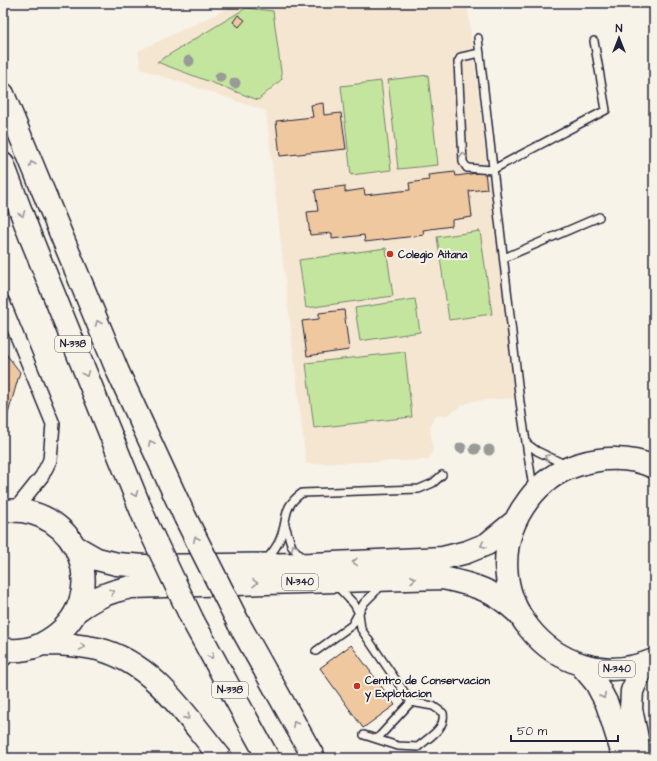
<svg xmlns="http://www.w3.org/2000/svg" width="657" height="761" font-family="'Architects Daughter',sans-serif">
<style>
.built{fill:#f5e6d2}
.green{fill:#c4e59e;stroke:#73846c}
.building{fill:#f0c8a0;stroke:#22223b}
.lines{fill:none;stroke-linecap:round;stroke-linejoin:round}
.lane-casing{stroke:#22223b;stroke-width:10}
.street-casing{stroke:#22223b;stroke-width:16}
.highway-casing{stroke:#22223b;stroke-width:25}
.lane{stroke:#f7f3e8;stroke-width:7}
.street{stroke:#f7f3e8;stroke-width:13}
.highway{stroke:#f7f3e8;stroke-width:22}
.highway-bridge-casing{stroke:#22223b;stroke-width:25;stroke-linecap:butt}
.highway-bridge{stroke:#f7f3e8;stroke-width:22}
.tree{fill:#989b97}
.oneway{stroke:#97959a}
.poi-dot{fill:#c8321e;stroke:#f7f3e8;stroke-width:1.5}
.labels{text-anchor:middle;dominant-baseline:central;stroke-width:4;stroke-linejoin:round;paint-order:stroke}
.shield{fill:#f7f3e8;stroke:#62616f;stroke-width:1}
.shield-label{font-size:10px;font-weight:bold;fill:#22223b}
.poi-label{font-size:11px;font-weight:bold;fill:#22223b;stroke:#f7f3e8;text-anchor:start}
</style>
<rect width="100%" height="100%" fill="#f7f3e8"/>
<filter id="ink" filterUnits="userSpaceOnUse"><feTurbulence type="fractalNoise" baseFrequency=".025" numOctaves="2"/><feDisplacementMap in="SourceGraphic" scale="8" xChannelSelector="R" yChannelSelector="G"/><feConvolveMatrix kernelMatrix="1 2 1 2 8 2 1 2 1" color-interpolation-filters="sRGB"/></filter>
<g filter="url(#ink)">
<path class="built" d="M239,3H467L516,398L474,401L464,404L448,415L435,416L430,427L433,451L428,460L306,464L266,111L141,69L138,51Z"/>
<path class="green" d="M246,8L273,11L282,79L258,100L157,62Z
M428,75L438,165L398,169L388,80Z
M381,81L391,170L351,175L341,86Z
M480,231L492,314L449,320L437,237Z
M386,248L393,296L306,308L299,260Z
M415,299L420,332L360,341L355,308Z
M405,352L412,417L314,428L306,363Z"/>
<path class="building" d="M238,15L245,20L239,27L233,22Z
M323,103L324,115L341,113L346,149L280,156L276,121L313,117L311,105Z
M455,172L456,176L485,172L487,189L469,191L472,217L452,220V226L423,230L424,235L365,242L364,235L332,239V233L310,235L307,212L318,211L315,190L345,186V192L364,189L365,195L410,190L409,183L429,180L428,175Z
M344,310L349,350L307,356L302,321L319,319V313Z
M3,350L20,372L3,431Z
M351,645L395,705L363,728L320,668Z"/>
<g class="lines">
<g class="lane-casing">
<path id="lane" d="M478,38L520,402L533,488
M480,53L461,57L458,62L463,162L467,168L492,170L606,110L594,41
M504,258L599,217
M526,443L537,451L564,464
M285,525L292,547L303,558
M266,560C271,554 277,547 280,539C289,518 281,508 302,493L419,489L433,483L442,475
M337,586L354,604L359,613L361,629L411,702L433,706L443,713C446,729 429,737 418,747L398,746L364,735
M316,651L352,625L364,603L382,585
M3,664L13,655
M377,739L411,702"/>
</g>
<g class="street-casing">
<path id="street" d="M3,302L53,424L50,460L42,476L14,511"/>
</g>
<g class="highway-casing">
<path id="highway" d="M3,94L118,372L185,517
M3,164L29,233L146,522
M654,467C630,456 602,457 577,465C558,471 541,483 529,499C462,586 554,702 654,660
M3,511C81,503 115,601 47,641C35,649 17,652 3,649
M76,547L97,559L117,564L145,566L311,564L443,558L467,552L487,544L514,522
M78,610C96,597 109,592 131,587L443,578C475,585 493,590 518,613
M193,621L268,758
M239,624L314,758
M44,644C62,644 80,645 98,649C154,663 186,716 221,758
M580,664L596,683L607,704L624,758
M641,758L631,709L632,691L644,664"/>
</g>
<use href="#lane" class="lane"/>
<use href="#street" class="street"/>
<use href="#highway" class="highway"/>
<g class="highway-bridge-casing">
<path id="highway-bridge" d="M185,517L239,624
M146,522L193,621"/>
</g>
<use href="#highway-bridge" class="highway-bridge"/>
</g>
<g class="tree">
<circle cx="189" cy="61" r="5.5"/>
<circle cx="220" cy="77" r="5.5"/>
<circle cx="235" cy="83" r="5.5"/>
<circle cx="461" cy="448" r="5.5"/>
<circle cx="475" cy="449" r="5.5"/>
<circle cx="489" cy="450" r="5.5"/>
</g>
<defs><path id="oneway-chevron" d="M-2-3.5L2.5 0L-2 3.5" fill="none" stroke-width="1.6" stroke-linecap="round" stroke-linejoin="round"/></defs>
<g class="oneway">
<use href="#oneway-chevron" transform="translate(463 155) rotate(-95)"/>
<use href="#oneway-chevron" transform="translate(32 164) rotate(-113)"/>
<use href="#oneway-chevron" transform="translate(22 214) rotate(69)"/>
<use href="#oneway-chevron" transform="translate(98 323) rotate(-112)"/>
<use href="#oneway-chevron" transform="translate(86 374) rotate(68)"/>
<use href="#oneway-chevron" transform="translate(151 443) rotate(-115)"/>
<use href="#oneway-chevron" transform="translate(547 457) rotate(-153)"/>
<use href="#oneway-chevron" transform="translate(135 494) rotate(67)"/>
<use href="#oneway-chevron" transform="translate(196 539) rotate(-117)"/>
<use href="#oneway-chevron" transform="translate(483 545) rotate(155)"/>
<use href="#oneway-chevron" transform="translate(294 547) rotate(-119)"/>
<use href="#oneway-chevron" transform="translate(355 562) rotate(178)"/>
<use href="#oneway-chevron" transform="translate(413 579) rotate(-2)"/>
<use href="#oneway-chevron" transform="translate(255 583) rotate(-1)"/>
<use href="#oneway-chevron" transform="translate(112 592) rotate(-17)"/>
<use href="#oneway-chevron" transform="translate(82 647) rotate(9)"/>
<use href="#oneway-chevron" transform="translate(211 656) rotate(62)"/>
<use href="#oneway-chevron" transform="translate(603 696) rotate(63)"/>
<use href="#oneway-chevron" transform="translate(187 717) rotate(51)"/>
<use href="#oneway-chevron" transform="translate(295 724) rotate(-119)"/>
</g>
</g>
<g class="poi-dot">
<circle cx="390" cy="254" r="4"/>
<circle cx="357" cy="686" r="4"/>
</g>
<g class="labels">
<g class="shield">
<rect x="55" y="336" width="36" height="16" rx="3"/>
<rect x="282" y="574" width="36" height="16" rx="3"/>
<rect x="599" y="661" width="36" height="16" rx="3"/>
<rect x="212" y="682" width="36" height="16" rx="3"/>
</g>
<g class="shield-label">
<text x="73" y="344">N-338</text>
<text x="300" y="582">N-340</text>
<text x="617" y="669">N-340</text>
<text x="230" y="690">N-338</text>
</g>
<g class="poi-label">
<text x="398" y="254">Colegio Aitana</text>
<text x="365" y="680">Centro de Conservacion<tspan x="365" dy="13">y Explotacion</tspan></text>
</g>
</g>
<rect width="657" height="761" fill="none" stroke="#f7f3e8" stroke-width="16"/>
<rect x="8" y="8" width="641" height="745" fill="none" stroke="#22223b" stroke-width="1.5" filter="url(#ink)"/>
<g transform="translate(619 38)" stroke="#f7f3e8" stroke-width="3" paint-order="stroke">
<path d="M0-3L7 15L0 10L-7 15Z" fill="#22223b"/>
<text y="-6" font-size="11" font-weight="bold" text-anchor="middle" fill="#22223b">N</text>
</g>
<path d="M511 735v6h107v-6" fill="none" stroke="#22223b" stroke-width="2"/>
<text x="517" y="735" font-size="12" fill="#22223b" stroke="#f7f3e8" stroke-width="3" paint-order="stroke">50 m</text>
</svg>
